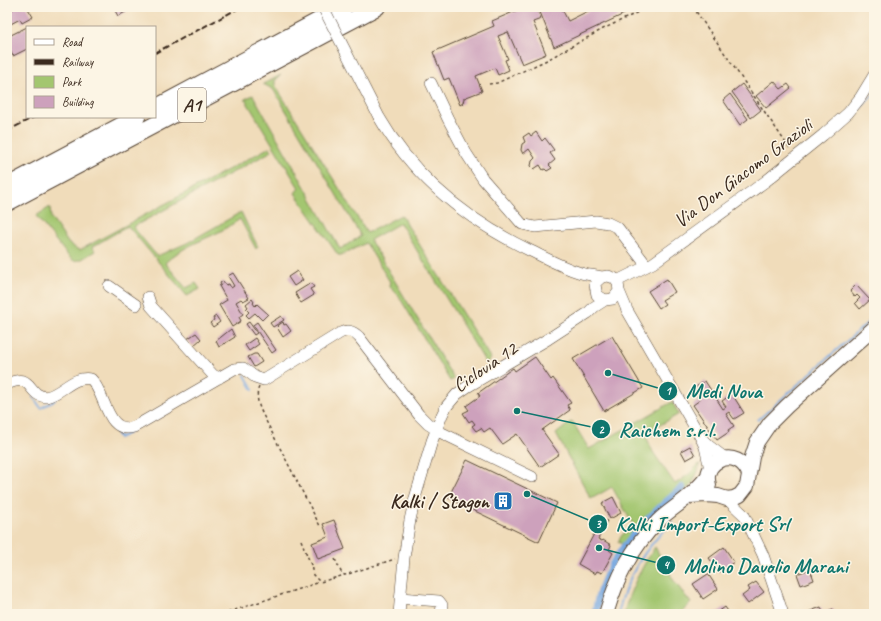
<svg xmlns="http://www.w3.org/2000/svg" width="881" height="621" font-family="Caveat,sans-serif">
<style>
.green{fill:#a3c66f;stroke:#6f7846}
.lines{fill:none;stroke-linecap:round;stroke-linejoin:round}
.stream{stroke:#76a7e1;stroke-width:2}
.canal{stroke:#76a7e1;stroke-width:8}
.building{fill:#cda1bc}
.minor-casing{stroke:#564535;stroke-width:12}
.major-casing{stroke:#564535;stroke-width:16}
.highway-casing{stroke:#564535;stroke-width:18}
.path{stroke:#564535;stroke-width:1.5;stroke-dasharray:3 3;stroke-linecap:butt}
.minor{stroke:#fff;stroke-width:11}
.major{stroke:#fff;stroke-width:14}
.highway{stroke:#fff;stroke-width:16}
.rail{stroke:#3b2a1e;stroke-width:2;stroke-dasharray:6 3;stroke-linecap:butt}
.minor-bridge-casing{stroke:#564535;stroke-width:12;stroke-linecap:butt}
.minor-bridge{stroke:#fff;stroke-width:11}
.labels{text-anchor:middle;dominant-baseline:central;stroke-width:3;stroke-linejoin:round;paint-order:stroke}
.shield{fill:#fcf5e5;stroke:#75675a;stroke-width:1}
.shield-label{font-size:19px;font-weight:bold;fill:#3b2a1e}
.street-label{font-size:20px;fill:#3b2a1e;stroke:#fcf5e5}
.poi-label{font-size:20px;font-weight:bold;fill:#3b2a1e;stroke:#fcf5e5;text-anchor:end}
.leader{fill:none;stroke:#0f766e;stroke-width:1.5}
.callout-dot{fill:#0f766e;stroke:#fcf5e5;stroke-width:1.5}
.mark-label{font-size:12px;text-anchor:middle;font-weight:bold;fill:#fff}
.callout-label{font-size:21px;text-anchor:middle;font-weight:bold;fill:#0f766e;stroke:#fcf5e5;stroke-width:3;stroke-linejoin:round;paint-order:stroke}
</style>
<rect width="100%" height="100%" fill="#fcf5e5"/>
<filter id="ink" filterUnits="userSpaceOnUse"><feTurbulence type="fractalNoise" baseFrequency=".025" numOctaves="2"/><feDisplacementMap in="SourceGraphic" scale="8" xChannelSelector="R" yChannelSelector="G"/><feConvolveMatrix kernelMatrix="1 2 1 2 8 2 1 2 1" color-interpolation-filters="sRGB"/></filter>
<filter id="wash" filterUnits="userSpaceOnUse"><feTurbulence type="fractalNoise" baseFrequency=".012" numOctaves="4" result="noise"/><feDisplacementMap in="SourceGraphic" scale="16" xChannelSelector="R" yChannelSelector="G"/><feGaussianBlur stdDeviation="0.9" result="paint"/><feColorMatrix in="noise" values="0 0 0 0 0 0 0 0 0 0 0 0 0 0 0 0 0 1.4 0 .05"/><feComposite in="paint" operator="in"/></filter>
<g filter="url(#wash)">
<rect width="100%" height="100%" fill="#f0dcba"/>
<path class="green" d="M281,75L275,81V85L367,233L401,215L491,359L486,363L400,223L370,240L454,379L450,381L398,295L390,287L389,284L390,282L366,243L341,255H338L295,193L299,188L245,99L253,95L340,249L361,236L273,89L263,84Z
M270,147L272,151L133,227L157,256L187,243L241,212L258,247L256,249L240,219C233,224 226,228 219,232C201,241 180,248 165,263L186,288L196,283L200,289L187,296L128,226L92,247L95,251L82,259L74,261L69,257L36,216L50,207L51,218L69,244L77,249L80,250Z
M672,402L679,414L645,434L653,452L675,484L689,474L700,463L698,471L692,484L645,529L624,545L618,542L622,535L633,525L612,487L591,499L556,434L572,421L589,449Z
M655,547L674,581L691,603L680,614H624C629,590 642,567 655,547Z"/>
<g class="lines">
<path class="stream" d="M852,116L874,94
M245,375L253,390
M33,397L41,408L55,400
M758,420L874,317
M114,428L119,438L130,432
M618,614C626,578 646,546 673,522"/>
<path class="canal" d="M595,614C597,606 598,598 601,590C615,548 650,516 682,488"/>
</g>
<g id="blocks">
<path class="building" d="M17,7H27L33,17L22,23L20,19L7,26V8L9,11Z
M113,7H135L118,16Z
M525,7H536L541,19L533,22L546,54L522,64L508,32L498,36L508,59L505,60L509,70L498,75L495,68L476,76L482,91L464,98L463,103L460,105L449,78L444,80L433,52L494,26L492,21Z
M538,7H561L568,21L596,7H639L554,47Z
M27,27V49L13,56L7,45V37Z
M774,81L781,89L788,84L791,88L766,108L756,96Z
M742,84L761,110L751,118L732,92Z
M730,94L748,119L740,125L723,100Z
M536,132L542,141L545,138L554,150L550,153L555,160L549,165L552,168L547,171L545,169L543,170L540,165L534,169L531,166L532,161L535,158L529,149L523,154L521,150L522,144L525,142L523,137L529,133L531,136Z
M297,271L303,280L294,286L288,277Z
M233,273L249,298L243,301L241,299L236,302L243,314L239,317L241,321L232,327L219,305L227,300L219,286L221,285L220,283L223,281L226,285L229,284L231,288L234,286L228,276Z
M667,279L675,292L662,300L665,304L659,308L648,291Z
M311,283L314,287L310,289L314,295L301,303L295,293Z
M856,285L870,300L860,309L855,303L860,298L857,295L855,297L850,291Z
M252,299L254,302L253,303L255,306L257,304L268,314L262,320L255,313L249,318L246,315L249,312L246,309L248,307L246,304Z
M216,316L220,322L213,327L210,323L214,320L213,318Z
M281,316L284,320L273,327L270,323Z
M249,322L257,333L254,335L246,324Z
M257,322L276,350L272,353L253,325Z
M283,322L284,325L286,324L291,331L283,337L278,329L279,328L277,326Z
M231,329L235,337L219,347L216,341Z
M196,333L201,339L193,346L187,339Z
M612,336L643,388L604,411L573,359Z
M255,338L259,344L249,351L245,345Z
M254,354H257L262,362L254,367L248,357Z
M535,357L551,380L553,378L571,403L567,405L570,410L542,430L559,454L540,467L517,434L502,444L490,428L484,432L481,428L476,431L472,426L475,424L472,420L469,422L463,413L469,410L466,406L480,396L478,393L513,368L515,371Z
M705,381L723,409L726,407L722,401L732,394L744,413L734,419L729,412L726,414L734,426L728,430L729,432L717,440L693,405L700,400L693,389Z
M690,446L695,455L686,460L681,451Z
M467,460L557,503L539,542L448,498Z
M613,497L621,513L610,519L602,503Z
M602,519L607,521L598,539L602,541L603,540L611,545L609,550L613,553L602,573L597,571L595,574L578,564Z
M334,520L345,549L318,559L312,543L328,537L323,524Z
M724,547L734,562L719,572L709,558Z
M810,569L814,580L801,585L797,574Z
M708,574L718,589L703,599L693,584Z
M756,582L764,592L748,604L742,596L750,590L748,587Z
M725,607L730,614H715Z
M821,607L823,613L833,609L835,614H808V612Z"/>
</g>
</g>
<g filter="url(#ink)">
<use href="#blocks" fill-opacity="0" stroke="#564535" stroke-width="1"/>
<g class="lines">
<g class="minor-casing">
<path id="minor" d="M431,83L448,119L466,153L483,179L522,224L535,227L596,221L608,223L618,228L647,266
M379,117C414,178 468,221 531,251C546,258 562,267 578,272C585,275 594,275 602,277
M617,281L653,263L766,181L823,135L848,113L860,98L874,75
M109,286L136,305
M619,291L613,299L605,300L597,295L595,285L596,282L602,277L608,276L614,278L618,283L619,291L627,310L701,438L705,447L710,469
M148,297L151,306L213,375L219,378
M7,384C34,372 26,395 46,397C62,394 73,375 91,379C106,393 106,435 134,427L234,369L243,368L255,377L264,380L340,333C348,329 353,331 359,337L419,415L428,424L442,433L532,477
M702,439L709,446L725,458
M727,499L744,515L763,555L783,614
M400,598L439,601L442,605L441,614
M399,614L404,558L410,520L415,498L432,441L442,415L446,407L457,394L467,387L548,339L588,313L594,307L605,300"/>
</g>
<g class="major-casing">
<path id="major" d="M709,485C701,459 738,446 749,474
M689,496L706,495L718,496L727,499L734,498L740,495L747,486L752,457L757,442L770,423L787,406L874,328
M606,614C617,577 631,549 658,521C667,512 679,505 689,496C696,490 702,483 708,476"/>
</g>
<g class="highway-casing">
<path id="highway" d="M155,108L344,7
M7,186L137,117
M7,203L377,7"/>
</g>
<path class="path" d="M693,7L790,149
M489,84L497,83L547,60L603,29L649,7
M259,387C255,396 259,407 263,415L320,526
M301,540L311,565L313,575L320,582L345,575
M335,559L342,574L345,575L395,559
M223,614L320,582"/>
<use href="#minor" class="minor"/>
<use href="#major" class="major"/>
<use href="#highway" class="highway"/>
<path class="rail" d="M155,53L241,7
M7,131L34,117"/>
<g class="minor-bridge-casing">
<path id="minor-bridge" d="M323,7L379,117"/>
</g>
<use href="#minor-bridge" class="minor-bridge"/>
</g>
</g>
<defs>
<g id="building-square" transform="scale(1)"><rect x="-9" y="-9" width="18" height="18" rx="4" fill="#1f6fb2" stroke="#fcf5e5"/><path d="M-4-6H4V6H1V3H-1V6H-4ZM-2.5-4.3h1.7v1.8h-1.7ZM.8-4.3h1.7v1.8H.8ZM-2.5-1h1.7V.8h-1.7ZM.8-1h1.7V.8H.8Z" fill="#fff"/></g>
</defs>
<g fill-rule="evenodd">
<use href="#building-square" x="503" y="501"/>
</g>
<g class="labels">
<rect class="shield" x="178" y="88" width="28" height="34" rx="3"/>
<g class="shield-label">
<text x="192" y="105">A1</text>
</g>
<g class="street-label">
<text transform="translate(743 173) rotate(-37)">Via Don Giacomo Grazioli</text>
<text transform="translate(485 367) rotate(-34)">Ciclovia 12</text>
</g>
<g class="poi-label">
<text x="489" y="501">Kalki / Stagon</text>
</g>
</g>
<path class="leader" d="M608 373L668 391M517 411L601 429M527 494L598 524M599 548L666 565"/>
<g class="callout-dot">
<circle cx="608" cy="373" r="4"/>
<circle cx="517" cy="411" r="4"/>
<circle cx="527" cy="494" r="4"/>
<circle cx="599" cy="548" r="4"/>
<circle cx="668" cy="391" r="10"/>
<circle cx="601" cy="429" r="10"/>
<circle cx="598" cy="524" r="10"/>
<circle cx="666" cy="565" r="10"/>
</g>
<g class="mark-label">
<text x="668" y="395">1</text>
<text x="601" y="434">2</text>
<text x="598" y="528">3</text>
<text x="666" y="569">4</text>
</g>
<g class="callout-label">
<text x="724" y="398">Medi Nova</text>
<text x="667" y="437">Raichem s.r.l.</text>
<text x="702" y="531">Kalki Import-Export Srl</text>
<text x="766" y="573">Molino Davolio Marani</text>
</g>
<rect width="881" height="621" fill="none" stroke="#fcf5e5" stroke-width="24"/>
<rect x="26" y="26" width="130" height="92" fill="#fcf5e5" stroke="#afa495"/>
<rect x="34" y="39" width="20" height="6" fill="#ffffff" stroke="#afa495"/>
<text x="62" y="46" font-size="12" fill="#3b2a1e">Road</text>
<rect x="34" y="59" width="20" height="6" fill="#3b2a1e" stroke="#afa495"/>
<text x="62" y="66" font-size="12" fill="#3b2a1e">Railway</text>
<rect x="34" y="76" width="20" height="12" fill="#a3c66f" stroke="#afa495"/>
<text x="62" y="86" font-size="12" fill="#3b2a1e">Park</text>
<rect x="34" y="96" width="20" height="12" fill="#cda1bc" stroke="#afa495"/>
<text x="62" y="106" font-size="12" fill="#3b2a1e">Building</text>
</svg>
